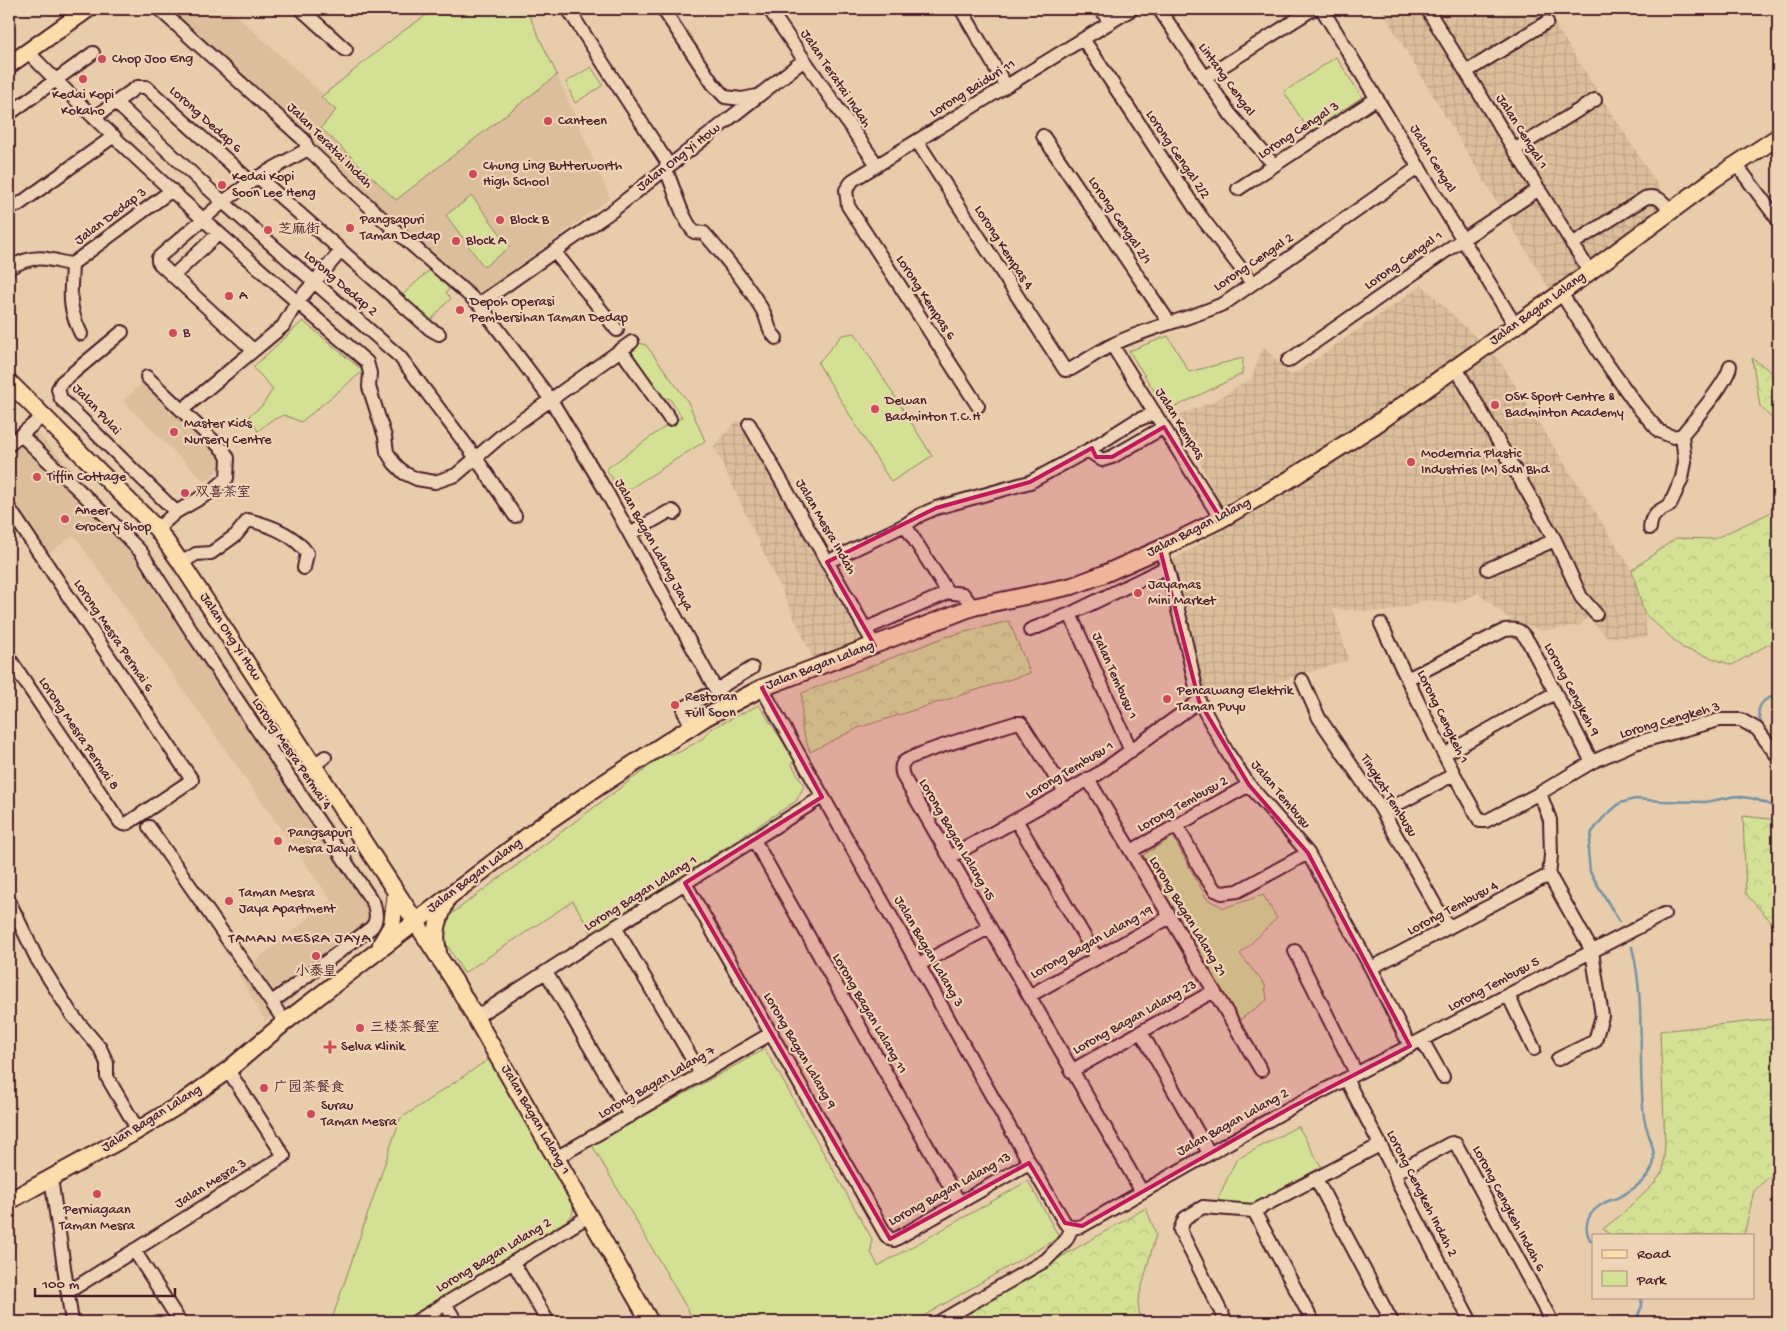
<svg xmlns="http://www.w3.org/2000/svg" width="1787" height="1331" font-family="'Gochi Hand','LXGW WenKai TC',sans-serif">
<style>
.built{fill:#dbbf9c}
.industrial{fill:url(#industrial-grid)}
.green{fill:#d4e194;stroke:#8f8060}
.forest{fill:url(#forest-crowns);stroke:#8f8060}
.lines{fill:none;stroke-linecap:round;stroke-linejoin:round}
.stream{stroke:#7691a4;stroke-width:2.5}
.minor-casing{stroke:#4a1f2b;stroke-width:16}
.major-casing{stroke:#4a1f2b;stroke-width:20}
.minor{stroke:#eed4b6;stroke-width:12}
.major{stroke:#fbdcab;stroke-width:16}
.marked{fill:#c2185b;fill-opacity:0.2;stroke:#c2185b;stroke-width:4;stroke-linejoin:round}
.poi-dot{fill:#d1495b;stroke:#eed4b6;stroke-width:2}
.labels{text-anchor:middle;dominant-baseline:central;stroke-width:4.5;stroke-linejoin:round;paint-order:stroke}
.poi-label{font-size:14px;fill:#4a1f2b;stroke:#eed4b6;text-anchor:start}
.street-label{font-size:14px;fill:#4a1f2b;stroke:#eed4b6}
.neighbourhood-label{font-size:15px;letter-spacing:1px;fill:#4a1f2b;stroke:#eed4b6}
</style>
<defs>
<pattern id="industrial-grid" width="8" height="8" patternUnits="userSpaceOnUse" patternTransform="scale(1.25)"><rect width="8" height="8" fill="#dbbf9c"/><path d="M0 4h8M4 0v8" fill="none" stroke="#bda487"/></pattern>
<pattern id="forest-crowns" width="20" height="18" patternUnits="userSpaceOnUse" patternTransform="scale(1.25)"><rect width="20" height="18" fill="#d4e194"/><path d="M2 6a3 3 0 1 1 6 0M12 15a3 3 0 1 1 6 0" fill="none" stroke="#b8c180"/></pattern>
</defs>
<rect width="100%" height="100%" fill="#e7cdac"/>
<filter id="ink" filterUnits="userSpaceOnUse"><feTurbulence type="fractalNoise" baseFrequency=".02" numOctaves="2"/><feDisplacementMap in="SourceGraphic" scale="10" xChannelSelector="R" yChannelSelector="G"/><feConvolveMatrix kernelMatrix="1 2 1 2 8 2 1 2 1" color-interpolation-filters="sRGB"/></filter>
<g filter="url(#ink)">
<path class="built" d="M176,9H229L323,94L399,34L435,9H526L558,77L610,198L484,292L472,290L402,228L321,150L172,14Z
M142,383L227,462L205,482L123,401Z
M30,426L149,551L382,900L380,930L265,1021L239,974L331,900L74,535L49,553L9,496V443Z"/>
<path class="industrial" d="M1381,9H1545L1671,206L1551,292Z
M1422,285L1499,360L1632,570L1644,613L1647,638L1608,637L1587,618L1581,625L1543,631L1511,620L1478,593L1457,603L1427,600L1385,612L1333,609L1349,660L1255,689L1204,694L1187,610L1171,561L1229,526L1199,460L1185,439L1186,430L1178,415L1213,402L1252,378L1263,346L1291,376Z
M738,420L862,640L813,658L714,446Z"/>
<path class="green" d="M435,9H526L557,75L396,200L321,128L336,110L321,97L399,34Z
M1336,57L1362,97L1310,132L1284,92Z
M591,67L603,85L575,103L566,82Z
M472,196L510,247L484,267L446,215Z
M431,269L449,289L446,293L451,298L429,322L400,297Z
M303,321L363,371L301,422L284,415L270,421L258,431L249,416L262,406L273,389L253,367Z
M855,333L932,456L891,482L818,363L842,335Z
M1168,336L1189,372L1243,358L1242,374L1167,411L1129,351Z
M639,343L646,345L688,402L705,441L623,493L606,469L666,426L667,427L682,417L669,398L663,401L631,357L634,347Z
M759,705L795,761L791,763L804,786L796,801L593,935L573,901L464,973L441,935L446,918L663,756L680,752L703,738L711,729Z
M1173,837L1207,899L1224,908L1263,895L1277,918L1240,954L1265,985L1267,1000L1238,1021L1143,855Z
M765,1049L872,1239L871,1252L878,1266L1028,1181L1059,1237L913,1322H695L592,1145Z
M489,1059L574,1206L572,1215L566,1221L402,1322H331L400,1119Z
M1298,1126L1323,1170L1254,1207L1215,1205L1236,1160Z"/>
<path class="forest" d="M1752,358L1778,377V425L1760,406Z
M1778,509V650L1769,644L1732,665L1683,648L1644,613L1632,570L1676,538L1714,539Z
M1009,621L1030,673L858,728L810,752L802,729V693L945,637Z
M1743,816L1778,820V929L1746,894Z
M1778,1010V1168L1754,1191L1744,1235H1612L1603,1229L1626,1211L1654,1184L1663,1171L1665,1143L1660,1031L1775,1019Z
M1146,1208L1156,1234L1138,1301L1140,1322H948Z"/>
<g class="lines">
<path class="stream" d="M1778,697C1773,696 1767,698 1763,702C1750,716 1769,734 1778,745
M1619,921L1590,872L1588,851L1592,832L1603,818L1620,803L1635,799L1662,801L1706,802L1736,796L1755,799L1778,808
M1593,1241L1590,1240C1582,1225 1589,1211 1604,1203C1609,1200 1616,1199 1621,1196C1632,1190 1647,1180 1652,1168C1659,1153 1646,1133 1644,1117C1637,1061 1646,1003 1632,947
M1635,1322L1642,1306L1641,1297"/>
<g class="minor-casing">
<path id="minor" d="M159,9L304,140L308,149L387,223L479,304L551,400L607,493L725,706
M301,9L346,50
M568,9L669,165
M663,9L713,84L725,97L742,99L757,96
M769,9L877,165
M961,9L1006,86
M1101,9L1110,23
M1159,9L1230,114L1274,165
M1322,9L1515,325
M1427,9L1590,272
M1083,39L1199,214L1252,283
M28,52C135,162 250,262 367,362L370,373L369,387L385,437L387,452L394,463L404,473L417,479L435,482L456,475L508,430L632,342
M1466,72L1547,22
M1204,78L1313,9
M116,103L223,202L400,357L476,458L515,516
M9,114L93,53
M94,118L137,87H146L251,182
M1043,136L1169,322
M917,141L1065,370L1071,369C1085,361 1098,352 1112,345C1148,327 1188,320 1225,303L1419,167
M1514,150L1595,100
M1736,164L1778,220
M665,168C675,189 680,215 694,232L704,233C725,257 747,283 763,311C769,321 766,328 776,338
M258,177L430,329L439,334
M1238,189L1377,98
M18,205L114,136
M1572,244L1645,198C1658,194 1663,202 1671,211
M554,251L617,330
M72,264C71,295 67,305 81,334
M9,268C22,260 37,256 52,260C59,261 65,264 72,264L172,190
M173,276L218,234
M1561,293L1602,357L1638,407L1659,431L1673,437L1682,435
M479,304L612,211L804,60
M122,332L62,382L58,389L61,399L176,512
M1112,345L1221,519
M253,350L160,264L158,261V258L223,202L258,177L308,149
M621,350L670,419
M1288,361L1463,239L1539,189
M1456,368L1555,540L1581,597L1596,614
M147,377L224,451L228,458L227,478L211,492L176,512L157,529
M978,406L848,206L846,190L853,180L1132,9
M182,410L283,326L297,302L341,251
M1155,413L1135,421L1092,448V453L1102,460L1112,457L1164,427
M749,424L875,646
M21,435L105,515L141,552L195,637L374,904C376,913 378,921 371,928L272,1002
M9,445L43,416
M9,508L192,780L128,823L123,824L120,822L9,658
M905,525L945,588V592
M1650,528C1651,514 1658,511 1670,505L1682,478L1685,462L1682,435C1694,420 1728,382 1730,366
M630,534L668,512L672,511L675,513
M1160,549L1167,567L1182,626L1199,701L1227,752L1249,785L1308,853L1371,968L1410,1046
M827,562L905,525L920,515L936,508L1030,482L1092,448
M181,563L196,554L211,553L236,535L248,520C270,525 294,534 307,553L304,568
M1488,569L1555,540
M1070,614L1131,751
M1381,624C1413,691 1443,757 1480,821H1486L1540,793L1592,762L1635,743L1719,720H1741L1757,729L1778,757
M865,629L943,595L945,592L963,594L973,607
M1030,630L1070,614L1167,567
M1407,679L1505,630C1520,628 1522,632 1529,643L1592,762
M1302,680L1319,718L1380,807L1448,928
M762,688C813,781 866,872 918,964C967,1051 1014,1138 1065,1223L1072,1228
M716,690L752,668
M692,726L684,712V708L705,696
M267,745L290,729
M1452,750L1555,693
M314,765L325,757
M1088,779L1261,1070
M1065,792L1021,723H1015C1000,728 907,755 903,763C900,768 902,774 904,778L1142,1192
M1540,793L1550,820L1551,855L1549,877L1552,880L1592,951L1602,1016L1595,1041L1558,1059
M1383,812L1453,775
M1016,820L1097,958
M1177,826L1204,875L1215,890L1222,893L1238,891L1308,853
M149,827L285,1022
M754,840L959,1202
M1131,851L1249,785
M950,857L1098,774L1199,701
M685,883L886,1235L890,1239L894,1240L1029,1163
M9,901L37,959L72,1015L100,1048L107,1063V1077L138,1130
M615,927L701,1074
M1295,951L1356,1073
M918,965L989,928
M1371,968L1543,878L1549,877
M546,972L630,1116
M1508,995L1534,1049
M1029,996L1170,917
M476,1017L615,927L822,797
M1141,1032L1209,1153
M1422,1040L1443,1077
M1071,1071L1214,991
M1346,1079L1395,1173L1398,1183L1471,1322
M556,1158L772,1033
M1395,1173L1449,1144L1452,1143L1456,1144L1552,1322
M51,1178L72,1322
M1316,1179L1392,1322
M1254,1211L1313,1322
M1072,1228L1082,1226L1290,1108L1664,914
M134,1250L180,1322
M513,1262L548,1322
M68,1292L284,1156L228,1070
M445,1303L456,1322
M415,1322L589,1216
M939,1322L1046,1260L1066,1240L1072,1228
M1226,1322L1180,1230L1185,1218L1203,1207L1254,1211L1380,1145"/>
</g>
<g class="major-casing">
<path id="major" d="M9,65L88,9
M9,382L157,529L181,563L455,982L650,1322
M381,944L392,925L396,892
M438,952C433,930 439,919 447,899
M9,1201L135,1132L179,1105L228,1070L285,1022L541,826L601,785L706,717L762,688L973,607L1072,586L1104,574L1160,549L1221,519L1287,481L1375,425L1561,293L1714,179L1778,137"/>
</g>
<use href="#minor" class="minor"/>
<use href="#major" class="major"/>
</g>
</g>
<path class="marked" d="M1164,427L1221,519L1160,549L1199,701L1249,785L1308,853L1410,1046L1290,1108L1082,1226L1065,1223L1029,1163L890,1239L685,883L822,797L762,688L875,646L827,562L936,508L1030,482L1092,448L1096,457H1112Z"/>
<g class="poi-dot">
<circle cx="102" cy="59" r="5"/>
<circle cx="83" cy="79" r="5"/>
<circle cx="548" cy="121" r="5"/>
<circle cx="473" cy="174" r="5"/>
<circle cx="222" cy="185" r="5"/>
<circle cx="500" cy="220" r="5"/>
<circle cx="350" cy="228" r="5"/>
<circle cx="268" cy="230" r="5"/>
<circle cx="456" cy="241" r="5"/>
<circle cx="229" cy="296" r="5"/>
<circle cx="460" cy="310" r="5"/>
<circle cx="173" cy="333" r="5"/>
<circle cx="1495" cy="405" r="5"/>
<circle cx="875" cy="409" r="5"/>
<circle cx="174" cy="432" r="5"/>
<circle cx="1411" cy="462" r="5"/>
<circle cx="37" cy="477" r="5"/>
<circle cx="185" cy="493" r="5"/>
<circle cx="65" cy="519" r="5"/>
<circle cx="1138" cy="593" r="5"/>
<circle cx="1167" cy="699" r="5"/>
<circle cx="675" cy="705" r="5"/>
<circle cx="278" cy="841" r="5"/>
<circle cx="229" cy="901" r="5"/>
<circle cx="316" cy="956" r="5"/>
<circle cx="360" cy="1028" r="5"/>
<path d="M327.5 1039.5h5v5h5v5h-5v5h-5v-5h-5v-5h5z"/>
<circle cx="264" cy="1088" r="5"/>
<circle cx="311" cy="1114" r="5"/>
<circle cx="97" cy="1194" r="5"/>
</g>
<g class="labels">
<g class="poi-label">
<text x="112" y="59">Chop Joo Eng</text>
<text x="83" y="95" text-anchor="middle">Kedai Kopi<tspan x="83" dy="16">Kokaho</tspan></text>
<text x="558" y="121">Canteen</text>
<text x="483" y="166">Chung Ling Butterworth<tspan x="483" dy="16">High School</tspan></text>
<text x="232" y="177">Kedai Kopi<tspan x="232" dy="16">Soon Lee Heng</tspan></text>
<text x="360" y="220">Pangsapuri<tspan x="360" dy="16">Taman Dedap</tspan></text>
<text x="510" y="220">Block B</text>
<text x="278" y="230">芝麻街</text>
<text x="466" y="241">Block A</text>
<text x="239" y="296">A</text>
<text x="470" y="302">Depoh Operasi<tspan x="470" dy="16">Pembersihan Taman Dedap</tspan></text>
<text x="183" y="333">B</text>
<text x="1505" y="397">OSK Sport Centre &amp;<tspan x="1505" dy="16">Badminton Academy</tspan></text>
<text x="885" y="401">Dewan<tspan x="885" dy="16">Badminton T.C.H</tspan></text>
<text x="184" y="424">Master Kids<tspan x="184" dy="16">Nursery Centre</tspan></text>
<text x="1421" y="454">Modernria Plastic<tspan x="1421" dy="16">Industries (M) Sdn Bhd</tspan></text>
<text x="47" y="477">Tiffin Cottage</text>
<text x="195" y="493">双喜茶室</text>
<text x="75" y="511">Aneer<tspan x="75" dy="16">Grocery Shop</tspan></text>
<text x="1148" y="585">Jayamas<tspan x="1148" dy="16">Mini Market</tspan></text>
<text x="1177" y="691">Pencawang Elektrik<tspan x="1177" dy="16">Taman Puyu</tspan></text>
<text x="685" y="697">Restoran<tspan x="685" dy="16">Full Soon</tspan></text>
<text x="288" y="833">Pangsapuri<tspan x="288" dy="16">Mesra Jaya</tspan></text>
<text x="239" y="893">Taman Mesra<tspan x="239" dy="16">Jaya Apartment</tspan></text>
<text x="316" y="972" text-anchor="middle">小泰皇</text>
<text x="370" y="1028">三楼茶餐室</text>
<text x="341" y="1047">Selva Klinik</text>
<text x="274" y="1088">广园茶餐食</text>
<text x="321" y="1106">Surau<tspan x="321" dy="16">Taman Mesra</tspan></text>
<text x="97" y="1210" text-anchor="middle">Perniagaan<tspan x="97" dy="16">Taman Mesra</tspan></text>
</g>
<g class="street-label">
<text transform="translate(835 79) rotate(56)">Jalan Teratai Indah</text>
<text transform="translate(1226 80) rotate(54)">Lintang Cengal</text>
<text transform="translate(973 89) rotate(-32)">Lorong Baiduri 11</text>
<text transform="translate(205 120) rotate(42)">Lorong Dedap 6</text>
<text transform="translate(1299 131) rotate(-33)">Lorong Cengal 3</text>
<text transform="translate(1521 132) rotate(58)">Jalan Cengal 1</text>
<text transform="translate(329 146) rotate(45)">Jalan Teratai Indah</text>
<text transform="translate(1177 155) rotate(56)">Lorong Cengal 2/2</text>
<text transform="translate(679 158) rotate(-38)">Jalan Ong Yi How</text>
<text transform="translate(1432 159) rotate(59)">Jalan Cengal</text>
<text transform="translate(111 217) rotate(-37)">Jalan Dedap 3</text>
<text transform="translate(1119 221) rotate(56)">Lorong Cengal 2/1</text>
<text transform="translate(1003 248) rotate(57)">Lorong Kempas 4</text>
<text transform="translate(1404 261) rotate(-35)">Lorong Cengal 1</text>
<text transform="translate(1254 263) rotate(-34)">Lorong Cengal 2</text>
<text transform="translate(340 284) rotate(41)">Lorong Dedap 2</text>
<text transform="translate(925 298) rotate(57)">Lorong Kempas 6</text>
<text transform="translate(1538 309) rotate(-36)">Jalan Bagan Lalang</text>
<text transform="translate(96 410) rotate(47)">Jalan Pulai</text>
<text transform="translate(1179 424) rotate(58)">Jalan Kempas</text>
<text transform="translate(825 527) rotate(60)">Jalan Mesra Indah</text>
<text transform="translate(1199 528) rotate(-27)">Jalan Bagan Lalang</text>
<text transform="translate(653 545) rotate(61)">Jalan Bagan Lalang Jaya</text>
<text transform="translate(113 636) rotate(56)">Lorong Mesra Permai 6</text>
<text transform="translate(230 637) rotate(57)">Jalan Ong Yi How</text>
<text transform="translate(820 666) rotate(-21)">Jalan Bagan Lalang</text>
<text transform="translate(1114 676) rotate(66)">Jalan Tembusu 1</text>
<text transform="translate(1571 690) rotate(62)">Lorong Cengkeh 9</text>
<text transform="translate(1442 717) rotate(64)">Lorong Cengkeh 1</text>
<text transform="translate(1670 721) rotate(-16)">Lorong Cengkeh 3</text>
<text transform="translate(78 734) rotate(56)">Lorong Mesra Permai 8</text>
<text transform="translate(291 754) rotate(56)">Lorong Mesra Permai 4</text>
<text transform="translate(1070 771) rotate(-31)">Lorong Tembusu 1</text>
<text transform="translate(1280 795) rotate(50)">Jalan Tembusu</text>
<text transform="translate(1388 796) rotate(58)">Tingkat Tembusu</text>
<text transform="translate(1183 805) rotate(-29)">Lorong Tembusu 2</text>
<text transform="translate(956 840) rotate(60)">Lorong Bagan Lalang 15</text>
<text transform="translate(475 876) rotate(-37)">Jalan Bagan Lalang</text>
<text transform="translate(641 894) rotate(-32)">Lorong Bagan Lalang 1</text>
<text transform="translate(1453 909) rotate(-28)">Lorong Tembusu 4</text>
<text transform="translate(1187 917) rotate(59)">Lorong Bagan Lalang 21</text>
<text transform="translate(1092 943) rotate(-29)">Lorong Bagan Lalang 19</text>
<text transform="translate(928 952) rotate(60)">Jalan Bagan Lalang 3</text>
<text transform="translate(1494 985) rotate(-28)">Lorong Tembusu 5</text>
<text transform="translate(869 1014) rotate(60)">Lorong Bagan Lalang 11</text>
<text transform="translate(1135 1018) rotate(-29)">Lorong Bagan Lalang 23</text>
<text transform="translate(799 1051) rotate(60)">Lorong Bagan Lalang 9</text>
<text transform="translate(657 1083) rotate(-30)">Lorong Bagan Lalang 7</text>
<text transform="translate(152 1119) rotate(-32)">Jalan Bagan Lalang</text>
<text transform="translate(535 1120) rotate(60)">Jalan Bagan Lalang 1</text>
<text transform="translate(1233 1123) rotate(-29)">Jalan Bagan Lalang 2</text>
<text transform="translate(211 1184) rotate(-32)">Jalan Mesra 3</text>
<text transform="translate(950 1190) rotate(-29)">Lorong Bagan Lalang 13</text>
<text transform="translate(1421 1194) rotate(63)">Lorong Cengkeh Indah 2</text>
<text transform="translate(1508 1209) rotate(62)">Lorong Cengkeh Indah 6</text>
<text transform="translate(494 1256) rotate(-31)">Lorong Bagan Lalang 2</text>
</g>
<g class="neighbourhood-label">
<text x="300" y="939">TAMAN MESRA JAYA</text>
</g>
</g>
<rect width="1787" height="1331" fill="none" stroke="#eed4b6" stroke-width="30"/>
<rect x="15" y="15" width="1757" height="1301" fill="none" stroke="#4a1f2b" stroke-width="2" filter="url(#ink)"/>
<rect x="1592" y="1234" width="162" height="65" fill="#eed4b6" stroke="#ac8c7e"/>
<rect x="1602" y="1250" width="25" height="8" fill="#fbdcab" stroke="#ac8c7e"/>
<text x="1637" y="1258" font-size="15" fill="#4a1f2b">Road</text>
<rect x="1602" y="1271" width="25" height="15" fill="#d4e194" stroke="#ac8c7e"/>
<text x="1637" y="1284" font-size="15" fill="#4a1f2b">Park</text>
<path d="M35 1288v8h140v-8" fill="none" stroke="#4a1f2b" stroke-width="2.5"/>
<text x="42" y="1288" font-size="15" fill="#4a1f2b" stroke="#eed4b6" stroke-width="4" paint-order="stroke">100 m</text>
</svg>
